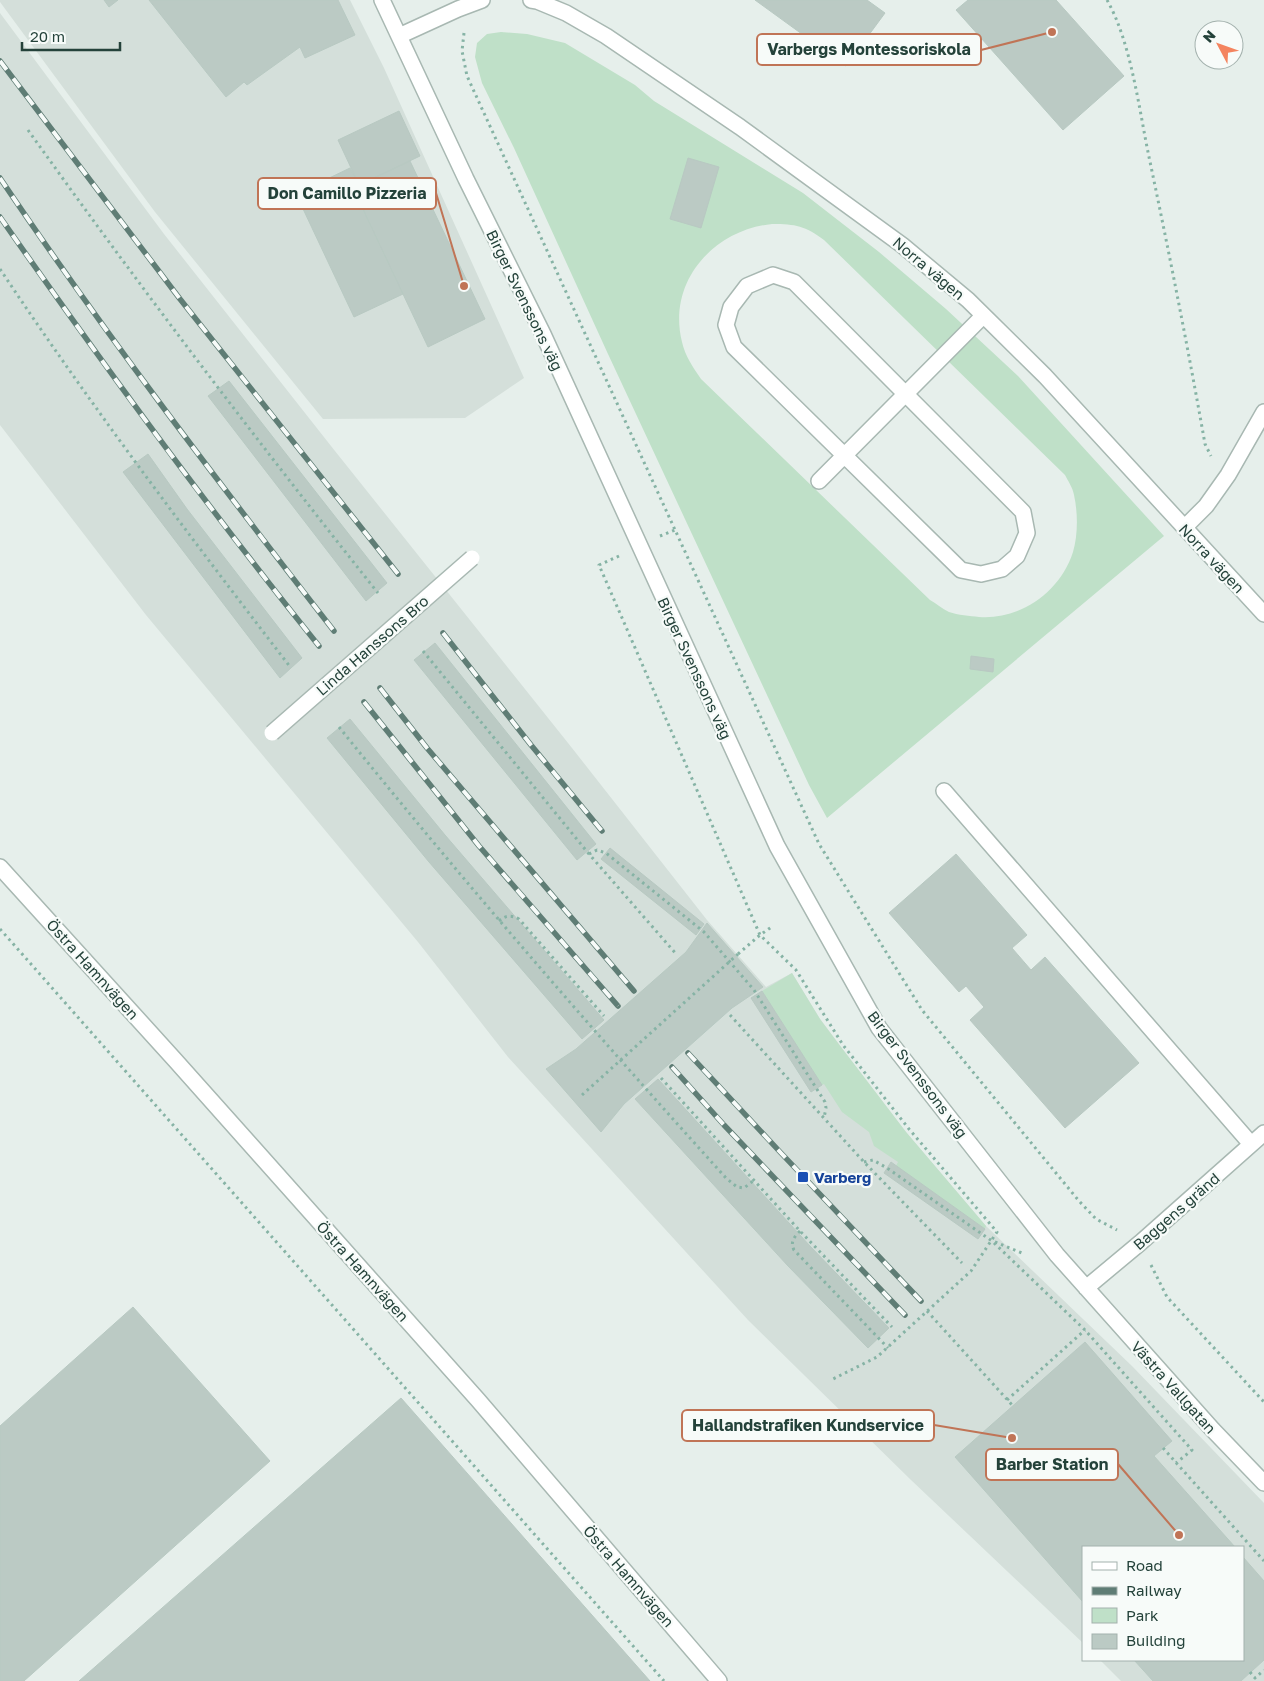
<svg xmlns="http://www.w3.org/2000/svg" width="1264" height="1681" font-family="'Golos Text',sans-serif">
<style>
.built{fill:#d4dfda}
.green{fill:#bfe0c8;fill-rule:evenodd}
.building{fill:#bbcac4;stroke:#b8c9c2}
.lines{fill:none;stroke-linecap:round;stroke-linejoin:round}
.minor-casing{stroke:#a8b8b2;stroke-width:18}
.path{stroke:#86b3a5;stroke-width:3;stroke-dasharray:2.5 4;stroke-linecap:butt}
.minor{stroke:#fff;stroke-width:15}
.rail-casing{stroke:#5f7d75;stroke-width:5.5}
.rail{stroke:#f7fbf9;stroke-width:4;stroke-dasharray:11;stroke-linecap:butt}
.minor-bridge-casing{stroke:#a8b8b2;stroke-width:18;stroke-linecap:butt}
.path-bridge{stroke:#86b3a5;stroke-width:3;stroke-dasharray:2.5 4;stroke-linecap:butt}
.minor-bridge{stroke:#fff;stroke-width:15}
.transit-dot{fill:#1a4fb4;stroke:#f7fbf9;stroke-width:2}
.labels{text-anchor:middle;dominant-baseline:central;stroke-width:4.5;stroke-linejoin:round;paint-order:stroke}
.street-label{font-size:15px;fill:#24423a;stroke:#f7fbf9}
.transit-label{font-size:15px;font-weight:bold;fill:#164399;stroke:#f7fbf9;text-anchor:start}
.leader{fill:none;stroke:#c07456;stroke-width:2}
.callout-dot{fill:#c07456;stroke:#f7fbf9;stroke-width:2}
.callout{fill:#f7fbf9;stroke:#c07456;stroke-width:2}
.callout-label{font-size:16px;text-anchor:middle;font-weight:bold;fill:#24423a}
</style>
<rect width="100%" height="100%" fill="#e6efeb"/>
<path class="built" d="M0,0H350L384,68L524,378L465,418L323,419L155,212L0,2Z
M0,13L164,234L331,446L572,748L707,920L766,987L792,973L820,1019L841,1047L906,1132L986,1226L1132,1366L1264,1503V1681H1121L1100,1660H1243V1547H1083V1643L911,1480L748,1320L508,1057L418,942L146,615L0,425Z"/>
<path class="green" d="M501,32L527,34L565,43L635,85L654,101L803,193L879,252L946,309L1018,376L1164,536L827,818L809,785L608,354L514,148L482,83L475,57L477,43L487,34ZM772,224C796,224 805,226 824,240L1065,475C1068,481 1073,488 1074,495C1078,513 1078,535 1073,552C1060,592 1021,620 979,617C970,616 958,615 949,612C942,609 936,603 930,600L701,379C693,367 685,356 682,342C667,282 713,230 772,224Z
M792,973L820,1019L841,1047L906,1132L986,1226L985,1229L896,1166L898,1162L874,1146L869,1132L842,1112L824,1084L822,1085L762,991Z"/>
<path class="building" d="M104,0H118L109,7Z
M149,0H338L355,35L305,58L300,47L247,85L244,82L226,97Z
M755,0H867L885,13L846,66Z
M968,0H1056L1124,76L1063,130L956,10Z
M399,111L420,156L359,185L338,140Z
M688,158L719,167L701,228L670,219Z
M410,161L485,319L428,347L353,188Z
M350,168L359,185L353,188L403,294L354,317L296,194Z
M229,381L387,583L366,601L208,396Z
M148,454L187,509L302,658L280,678L123,472Z
M435,643L596,844L577,860L414,660Z
M971,656L994,659L993,672L970,669Z
M350,719L445,835L604,1020L582,1039L429,862L327,738Z
M610,848L704,924L696,935L601,859Z
M956,854L1027,935L1012,948L1031,970L1045,957L1139,1063L1065,1128L970,1020L984,1007L966,986L959,992L889,913Z
M707,923L763,987L732,1008L624,1104L601,1132L546,1069L576,1049L686,952Z
M762,991L822,1085L811,1092L751,998Z
M658,1079L810,1246L889,1328L868,1348L788,1266L635,1099Z
M891,1162L985,1229L978,1239L884,1173Z
M133,1307L270,1461L24,1681H0V1426Z
M1085,1342L1172,1441L1154,1456L1235,1547H1083V1602L955,1457Z
M401,1398L650,1681H79Z
M1243,1557L1264,1581V1660L1241,1681H1153L1134,1660H1243Z"/>
<g class="lines">
<g class="minor-casing">
<path id="minor" d="M382,0L466,179L543,334L777,846L879,1028L1057,1255L1213,1430L1264,1483
M531,0L537,1L566,13L606,36L740,127L902,245L968,300L1045,376L1264,614
M399,36L458,9L482,0
M773,275L794,282L1023,512L1027,533L1017,556L1002,569L981,574L961,570L734,347L726,325L731,307L747,286Z
M819,481L983,316
M1185,527L1206,506L1228,475L1264,412
M944,791L1251,1144
M0,867L175,1060L478,1400L719,1681
M1086,1288L1140,1243L1264,1133"/>
</g>
<path class="path" d="M1107,0C1131,42 1139,109 1149,157C1169,252 1188,348 1205,444L1211,456
M464,33L462,51L467,76L819,844L922,1010L1079,1201L1096,1219L1117,1230
M28,130C140,287 257,441 378,593
M0,269C91,406 191,538 291,668
M660,536L675,530
M619,556L599,565L760,935L796,970L843,1045L909,1129L997,1232L971,1271L877,1357L831,1380
M423,651L589,854L677,955
M339,727C463,881 593,1031 726,1178L737,1187L744,1188L753,1181
M589,854L597,850L606,853L704,932L754,990L825,1102L826,1108L824,1118
M499,921C506,915 511,915 519,919L604,1016
M0,929L664,1681
M738,954L760,935L773,926
M730,1015L864,1162L962,1263
M661,1078L800,1231L892,1327
M864,1162L873,1160L887,1168L992,1241L1085,1330L1192,1450L1176,1463
M800,1231C794,1237 790,1242 794,1250L888,1348
M995,1242L1022,1253
M1151,1265L1167,1297L1264,1402
M927,1311L1013,1406
M1007,1400L1085,1330
M1163,1448L1264,1561
M1250,1672L1255,1678L1264,1670"/>
<use href="#minor" class="minor"/>
<g class="rail-casing">
<path id="rail" d="M0,61L180,299L398,574
M0,178C105,334 219,483 334,631
M0,217C102,363 207,507 319,646
M443,633L531,745L602,831
M380,688L427,748L634,991
M364,702L479,846L618,1006
M688,1053L781,1153L921,1301
M672,1067L724,1125L905,1315"/>
</g>
<use href="#rail" class="rail"/>
<g class="minor-bridge-casing">
<path id="minor-bridge" d="M272,733L472,558"/>
</g>
<path class="path-bridge" d="M582,1095L738,954"/>
<use href="#minor-bridge" class="minor-bridge"/>
</g>
<rect class="transit-dot" x="797" y="1171" width="12" height="12" rx="2.5"/>
<g class="labels">
<g class="street-label">
<text transform="translate(929 268) rotate(40)">Norra vägen</text>
<text transform="translate(525 300) rotate(64)">Birger Svenssons väg</text>
<text transform="translate(1212 558) rotate(47)">Norra vägen</text>
<text transform="translate(372 645) rotate(-41)">Linda Hanssons Bro</text>
<text transform="translate(695 668) rotate(65)">Birger Svenssons väg</text>
<text transform="translate(93 969) rotate(48)">Östra Hamnvägen</text>
<text transform="translate(918 1074) rotate(53)">Birger Svenssons väg</text>
<text transform="translate(1176 1211) rotate(-41)">Baggens gränd</text>
<text transform="translate(363 1271) rotate(48)">Östra Hamnvägen</text>
<text transform="translate(1174 1387) rotate(48)">Västra Vallgatan</text>
<text transform="translate(629 1576) rotate(49)">Östra Hamnvägen</text>
</g>
<g class="transit-label">
<text x="814" y="1177">Varberg</text>
</g>
</g>
<path class="leader" d="M1052 32L981 50M464 286L436 193M1012 1438L934 1425M1179 1535L1118 1464"/>
<g class="callout-dot">
<circle cx="1052" cy="32" r="5"/>
<circle cx="464" cy="286" r="5"/>
<circle cx="1012" cy="1438" r="5"/>
<circle cx="1179" cy="1535" r="5"/>
</g>
<g class="callout">
<rect x="757" y="34" width="224" height="31" rx="5"/>
<rect x="258" y="178" width="178" height="31" rx="5"/>
<rect x="682" y="1410" width="252" height="31" rx="5"/>
<rect x="986" y="1449" width="132" height="31" rx="5"/>
</g>
<g class="callout-label">
<text x="869" y="55">Varbergs Montessoriskola</text>
<text x="347" y="199">Don Camillo Pizzeria</text>
<text x="808" y="1431">Hallandstrafiken Kundservice</text>
<text x="1052" y="1470">Barber Station</text>
</g>
<rect x="1082" y="1546" width="162" height="115" fill="#f7fbf9" stroke="#a3b1ad"/>
<rect x="1092" y="1562" width="25" height="8" fill="#ffffff" stroke="#a3b1ad"/>
<text x="1126" y="1571" font-size="15" fill="#24423a">Road</text>
<rect x="1092" y="1587" width="25" height="8" fill="#5f7d75" stroke="#a3b1ad"/>
<text x="1126" y="1596" font-size="15" fill="#24423a">Railway</text>
<rect x="1092" y="1608" width="25" height="15" fill="#bfe0c8" stroke="#a3b1ad"/>
<text x="1126" y="1621" font-size="15" fill="#24423a">Park</text>
<rect x="1092" y="1634" width="25" height="15" fill="#bbcac4" stroke="#a3b1ad"/>
<text x="1126" y="1646" font-size="15" fill="#24423a">Building</text>
<g transform="translate(1219 45) rotate(311)"><circle r="24" fill="#f7fbf9" stroke="#a3b1ad"/>
<path d="M0-4L9 19L0 12L-9 19Z" fill="#f4845f"/>
<text y="-8" font-size="14" font-weight="bold" text-anchor="middle" fill="#24423a">N</text>
</g>
<path d="M22 42v8h98v-8" fill="none" stroke="#24423a" stroke-width="2.5"/>
<text x="30" y="42" font-size="15" fill="#24423a" stroke="#f7fbf9" stroke-width="4" paint-order="stroke">20 m</text>
</svg>
